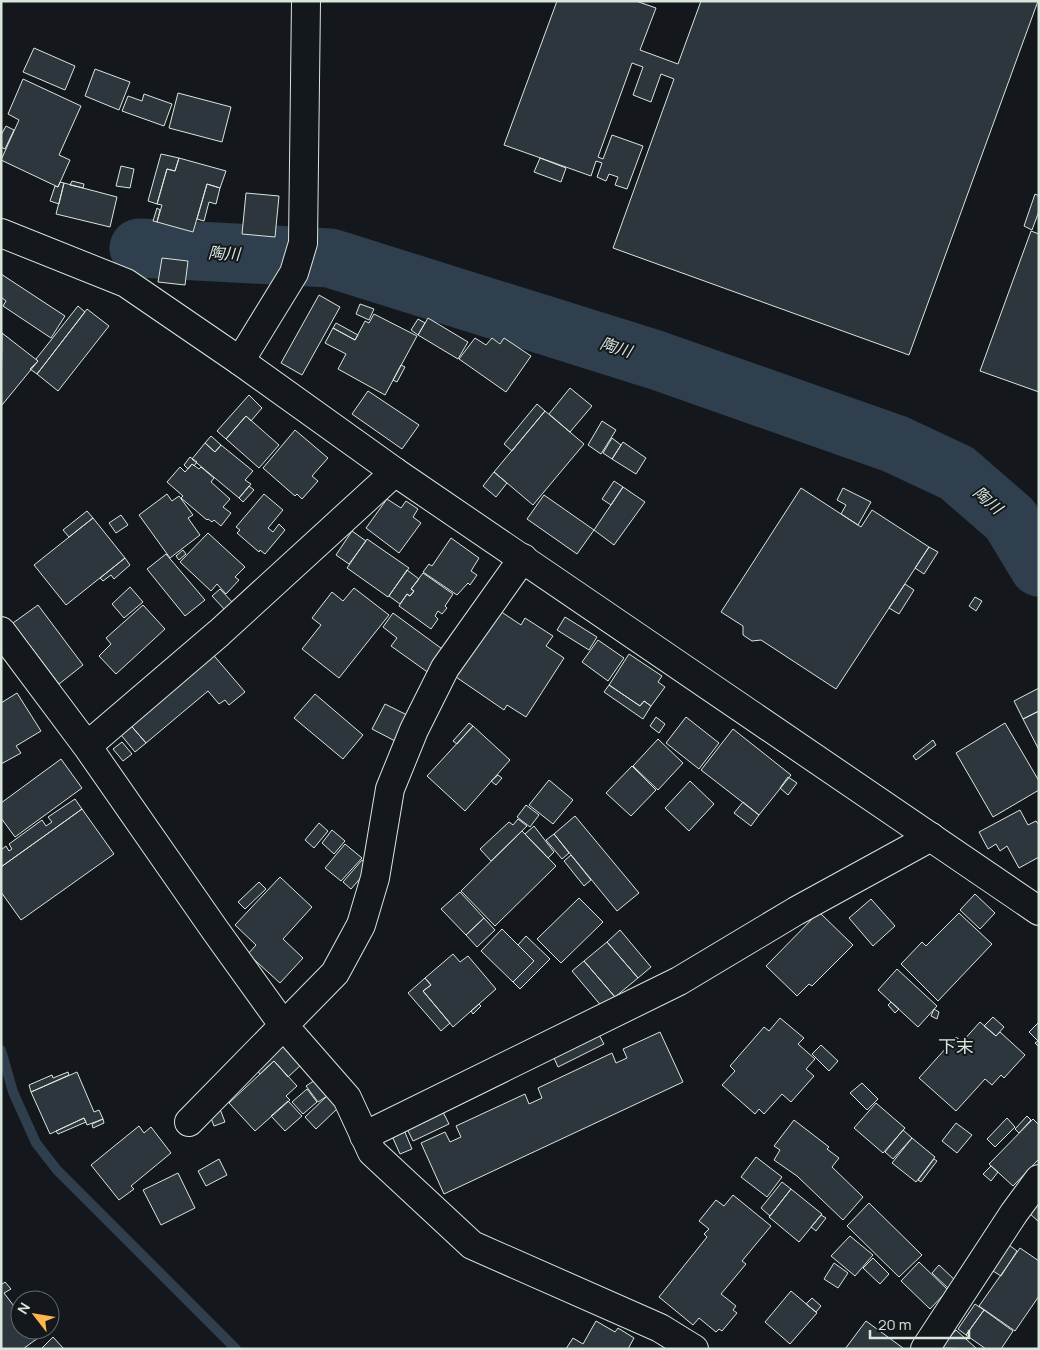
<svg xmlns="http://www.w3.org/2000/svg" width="1040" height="1350" font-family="Manrope,'Noto Sans JP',sans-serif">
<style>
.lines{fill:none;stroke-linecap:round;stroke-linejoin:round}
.stream{stroke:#2f3f4d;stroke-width:10}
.river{stroke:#2f3f4d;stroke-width:59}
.building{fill:#2c363c;stroke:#d8e6dc}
.street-casing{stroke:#d8e6dc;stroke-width:30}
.secondary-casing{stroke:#d8e6dc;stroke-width:30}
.street{stroke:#14181c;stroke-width:28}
.secondary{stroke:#14181c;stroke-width:28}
.labels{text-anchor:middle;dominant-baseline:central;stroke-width:4;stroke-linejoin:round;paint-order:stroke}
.water-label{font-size:16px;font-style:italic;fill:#d8e6dc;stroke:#14181c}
.quarter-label{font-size:18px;fill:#d8e6dc;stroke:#14181c}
</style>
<rect width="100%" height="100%" fill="#14181c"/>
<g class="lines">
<path class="stream" d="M1,1050L13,1092L36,1143L57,1170L236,1349"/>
<path class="river" d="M139,248L330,258L656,360L895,444L957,473L1010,519L1039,567"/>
</g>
<path class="building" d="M557,1H636L656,8L640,50L678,64L701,1H1038L909,355L613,248L674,79L661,74L651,102L633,95L643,67L632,63L598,157L603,159L612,135L643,146L627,189L615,185L618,177L609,174L606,181L597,177L602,163L596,161L591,176L504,145Z
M34,48L75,66L65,90L23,72Z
M95,69L130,82L119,110L85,96Z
M23,79L81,106L59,155L70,160L58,187L1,160L19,120L8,114Z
M178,93L231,107L222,142L169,128Z
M144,94L172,104L164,126L122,111L128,96L142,101Z
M6,126L14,130L5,149L1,147V135Z
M161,154L179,158L175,171L167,169L157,204L148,201Z
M179,158L226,171L220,188L207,184L193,232L157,222L162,205L157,204L167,169L175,171Z
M540,158L566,168L561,182L534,172Z
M121,166L134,169L130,188L116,186Z
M72,181L84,184L83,188L70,185Z
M60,182L64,183L59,204L50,201L55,186L58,187Z
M64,183L117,197L110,227L56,214Z
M207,184L220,188L216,204L209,202L204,221L197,219Z
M246,193L279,196L275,237L242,234Z
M1035,194L1039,196V211L1032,230L1024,226Z
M157,208L160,210L157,222L153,221Z
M1031,231L1039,234V392L980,371Z
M162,258L188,261L185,285L158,282Z
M1,274L65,316L51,338L3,306L6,301L1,297Z
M319,295L340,307L302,375L281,363Z
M360,304L374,309L369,320L356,314Z
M78,306L85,312L37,374L30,369L38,361L36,359Z
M87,309L109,326L58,391L37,374Z
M374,314L417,336L385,395L338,369L346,354L325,343L333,328L355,340L365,321L369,323Z
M428,318L468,342L458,359L418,335Z
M418,319L425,323L418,335L411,330Z
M336,323L358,335L355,340L333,328Z
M2,333L38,361L2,405L1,404Z
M475,338L486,345L492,338L500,344L504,338L531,356L506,392L459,359Z
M401,365L405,367L397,382L393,380Z
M570,388L592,406L570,432L549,414Z
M368,391L419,425L402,449L352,414Z
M249,395L262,408L251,421L246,416L226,439L217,431Z
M537,404L545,411L512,451L504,444Z
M545,411L584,444L533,505L494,472Z
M246,416L279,445L259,468L226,439Z
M602,421L616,430L601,454L588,445Z
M295,430L328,458L312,476L318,481L302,499L297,494L295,496L263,468Z
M211,436L221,445L215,452L205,443Z
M612,438L621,445L612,459L603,453Z
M623,442L646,458L636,474L612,459Z
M205,443L215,452L221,445L253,471L245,480L251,484L239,498L192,459Z
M190,457L197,462L194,466L192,464L188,469L184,465Z
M192,464L199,469L201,467L214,478L211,482L230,499L223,507L231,513L221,526L214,520L212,522L208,519L207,520L181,498L183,496L167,482L180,467L185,472Z
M494,472L507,483L496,497L483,486Z
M614,481L623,487L611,505L602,499Z
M249,486L254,490L243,502L239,498Z
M623,487L645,502L614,545L594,530Z
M801,488L861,527L872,510L929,547L836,689L761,640L752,641L743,635V626L721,612Z
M843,488L871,502L858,525L841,514L846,505L837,500Z
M167,494L172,501L179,496L193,515L188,518L200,535L170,558L139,515Z
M264,494L283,510L268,528L273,532L279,524L285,530L265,554L260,550L259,552L237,533L240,530L236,527Z
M544,495L594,530L577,554L527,519Z
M387,499L401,508L406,501L418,509L413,517L421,523L399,553L366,528Z
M87,511L93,518L69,537L63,530Z
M121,515L128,525L116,533L109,523Z
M93,518L125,558L66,605L34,565Z
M352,531L366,541L349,564L336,555Z
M208,533L245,567L235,577L239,580L226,594L217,584L211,591L180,562Z
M451,538L479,558L471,571L477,575L470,585L468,583L457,595L423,572L429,564L432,566Z
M367,539L409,568L388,597L347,568Z
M929,547L938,552L924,574L915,568Z
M183,550L186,554L179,560L176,556Z
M166,554L205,600L185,616L147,569Z
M125,558L130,565L114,579L111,575L103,581L100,578Z
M407,570L419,579L411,589L414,591L410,596L407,594L400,604L389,596Z
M423,573L453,594L445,606L447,608L442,614L438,611L435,616L438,619L431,629L399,606L407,594L410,596L414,591L411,589Z
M905,584L914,590L899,614L889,608Z
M130,587L143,602L124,618L112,604Z
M354,588L389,615L339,678L302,649L321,625L312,618L332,592L343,601Z
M220,589L234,604L226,611L212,596Z
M975,597L982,601L976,611L969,606Z
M38,605L83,665L59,684L13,623Z
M143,605L165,629L116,674L99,656L111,644L106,638Z
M500,611L521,625L525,618L553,636L546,646L564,658L526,717L507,705L504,710L456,677Z
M393,613L449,654L433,676L391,646L397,638L383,627Z
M565,617L597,637L589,650L557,630Z
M598,640L624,658L608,681L582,662Z
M210,651L245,692L229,705L225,700L219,704L208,691L146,743L127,721Z
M629,654L662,676L658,682L665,687L651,706L644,701L640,706L609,685Z
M609,685L640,706L644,701L651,706L643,719L604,692Z
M1039,688V711L1023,719L1014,701Z
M17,693L41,731L16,746L21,753L1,764V703Z
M315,694L363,735L343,759L294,718Z
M385,704L411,717L397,742L372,729Z
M1039,711V750L1023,719Z
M656,717L665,724L659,733L650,726Z
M686,717L719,743L699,769L666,743Z
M127,721L146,743L135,752L117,730Z
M469,723L473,726L457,744L453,741Z
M1005,723L1039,781V790L993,817L956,753Z
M473,726L510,760L465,811L427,776Z
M733,729L791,775L759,815L701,770Z
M658,739L683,763L658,790L633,766Z
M933,740L936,745L916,760L913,756Z
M122,742L132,754L123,761L113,749Z
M61,759L82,788L15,837L1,818V803Z
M632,766L656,790L631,816L606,793Z
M498,775L502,778L496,785L491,781Z
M788,777L797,783L788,795L780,788Z
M549,780L573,800L553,824L529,805Z
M690,781L714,804L689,831L665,808Z
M75,799L82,809L1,867V850L6,846L9,851L12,849L9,844L42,820L46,826L52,822L48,817Z
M743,802L759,815L751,826L734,813Z
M526,805L539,815L530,827L517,817Z
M82,809L114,854L21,920L1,892V867Z
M1020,810L1028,825L1036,821L1039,825V857L1019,868L1007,846L1000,851L996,844L988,849L979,832Z
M575,816L639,893L617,911L554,834Z
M518,819L527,826L491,861L480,849L509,822L513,825Z
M319,823L328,831L314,848L305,840Z
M534,826L554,852L548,858L525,834Z
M332,830L345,841L334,854L322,843Z
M522,831L556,866L495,926L461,891Z
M554,834L569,853L562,859L546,840Z
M345,844L362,858L341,881L325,868Z
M571,855L591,880L584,886L564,861Z
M362,860L370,867L351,889L343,882Z
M280,877L312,907L283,939L303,958L280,983L248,954L256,945L235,925Z
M259,882L266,889L245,909L238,902Z
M460,892L484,918L466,935L441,909Z
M975,894L995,913L980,929L960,910Z
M579,898L603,922L561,963L537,939Z
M871,899L895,926L873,946L849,918Z
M819,912L853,945L812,986L809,984L797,996L766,966Z
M959,913L992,944L938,1001L901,964L922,942L926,946Z
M484,918L495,930L477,947L466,935Z
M502,929L534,961L513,982L481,951Z
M620,930L651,967L638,978L607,942Z
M526,936L550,959L520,989L513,982L534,961L518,945Z
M607,942L638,978L615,997L584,961Z
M453,954L460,962L468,956L496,989L453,1027L423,991L431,985L425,978Z
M584,961L615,997L603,1008L572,971Z
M897,969L937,1006L918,1027L878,990Z
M425,978L431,985L423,991L450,1023L441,1031L408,993Z
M891,1002L899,1009L895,1013L888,1005Z
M479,1004L481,1006L473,1014L471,1011Z
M934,1009L939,1012L937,1019L931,1016Z
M993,1017L1004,1027L996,1036L984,1026Z
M780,1018L804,1038L798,1044L815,1059L806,1069L814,1076L791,1102L782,1094L764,1114L759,1109L755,1114L722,1085L735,1071L730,1066L764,1027L769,1031Z
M980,1022L996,1036L1000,1032L1025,1055L1004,1078L1001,1075L992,1085L985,1079L956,1111L919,1078L956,1037L962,1042Z
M1039,1022V1047L1035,1043L1038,1041L1029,1032Z
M660,1032L683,1082L444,1194L421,1143L445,1132L450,1142L461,1137L456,1126L525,1094L529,1104L542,1098L538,1088L612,1053L616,1063L627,1058L623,1049Z
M599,1035L604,1044L558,1067L554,1058Z
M280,1040L302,1064L288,1077L274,1061L260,1074L256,1069Z
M821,1045L838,1061L829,1071L812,1054Z
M274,1061L297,1086L286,1096L290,1100L255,1131L229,1103Z
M68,1072L69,1075L31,1092L29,1085L52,1075L53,1078Z
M77,1072L94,1112L99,1110L103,1119L87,1125L84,1118L50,1134L31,1092Z
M315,1080L327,1096L318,1102L306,1086Z
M862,1083L878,1099L867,1110L850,1093Z
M307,1089L317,1102L303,1114L292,1102Z
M327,1096L338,1108L316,1129L305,1117Z
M288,1101L302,1116L285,1131L271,1116Z
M876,1103L905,1128L883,1153L854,1128Z
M220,1109L225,1122L214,1126L209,1113Z
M443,1112L449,1124L413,1141L407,1129Z
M1027,1116L1031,1120L1019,1133L1015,1129Z
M84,1118L86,1122L58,1134L56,1131Z
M1007,1118L1015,1127L995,1147L987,1139Z
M103,1119L104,1123L93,1128L92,1124Z
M1033,1119L1039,1125V1159L1013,1186L989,1164Z
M794,1120L829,1147L827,1149L839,1158L832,1167L863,1197L843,1220L797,1176L774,1160L780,1150L774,1146Z
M956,1123L972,1135L957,1153L942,1141Z
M139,1126L144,1133L151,1127L171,1153L131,1186L134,1189L119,1200L91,1165Z
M404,1130L412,1149L400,1154L392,1136Z
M903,1130L912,1138L893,1159L885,1152Z
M912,1138L935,1157L916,1182L892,1163Z
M756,1157L782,1177L767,1197L741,1177Z
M219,1159L227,1175L206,1186L198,1171Z
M934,1159L937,1161L921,1182L918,1180Z
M991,1166L998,1172L991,1181L983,1174Z
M178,1173L195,1208L161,1225L143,1190Z
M782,1182L791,1189L770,1216L761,1208Z
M791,1189L822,1214L799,1242L769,1217Z
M733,1195L771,1226L742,1261L746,1264L721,1294L736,1306L733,1310L737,1313L722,1331L719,1329L716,1332L699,1318L693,1325L659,1297L707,1237L704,1234L709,1229L699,1221L716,1200L724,1206Z
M869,1203L922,1255L899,1277L847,1226Z
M1039,1203V1222L1029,1213Z
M821,1215L826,1218L816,1231L811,1227Z
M850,1236L873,1255L855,1276L831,1256Z
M1009,1245L1017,1251L1001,1276L993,1271Z
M1020,1248L1039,1261V1296L1015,1331L979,1306Z
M873,1258L889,1274L880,1284L863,1268Z
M919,1262L948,1290L930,1309L901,1281Z
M834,1263L848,1273L838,1288L824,1279Z
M939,1265L956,1281L949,1289L932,1273Z
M5,1282L11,1289L4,1293L20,1314V1330H32L38,1338L23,1349H1V1285Z
M791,1291L817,1313L790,1344L765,1322Z
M812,1298L821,1306L816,1312L806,1304Z
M975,1304L984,1310L966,1335L958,1329Z
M984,1310L1013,1331L1001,1349H986L966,1335Z
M596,1321L615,1332L618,1328L634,1338L628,1349H566L573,1338L583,1344Z
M866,1321L903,1348L902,1349H845Z
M956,1330L977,1349L940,1348Z
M53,1337L64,1349H41Z"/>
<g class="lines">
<g class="street-casing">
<path id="street" d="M240,361L294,273L303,243L306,1
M1,631L87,746L215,930L284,1026L347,1098L372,1152L472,1245L660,1328L694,1349
M87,746L219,633L395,472
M189,1122L335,973L361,925L375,878L390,789L414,730L445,668L523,558
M364,1136L679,981L796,911L931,837
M925,1349L1014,1213L1039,1179"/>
</g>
<g class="secondary-casing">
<path id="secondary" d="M1,233L126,283L240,361L395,472L1039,911"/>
</g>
<use href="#street" class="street"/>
<use href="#secondary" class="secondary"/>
</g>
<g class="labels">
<g class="water-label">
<text transform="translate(224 253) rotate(3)">陶川</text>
<text transform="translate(616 347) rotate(17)">陶川</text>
<text transform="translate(988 500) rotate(41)">陶川</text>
</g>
<g class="quarter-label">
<text x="956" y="1046">下末</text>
</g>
</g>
<rect width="1040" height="1350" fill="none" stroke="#d8e6dc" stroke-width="5"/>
<g transform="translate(35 1315) rotate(301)"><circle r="24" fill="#14181c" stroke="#626a69"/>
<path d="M0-4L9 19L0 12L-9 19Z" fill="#ffb74d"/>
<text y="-8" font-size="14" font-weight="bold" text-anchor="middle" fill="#d8e6dc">N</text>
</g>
<path d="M870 1330v8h99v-8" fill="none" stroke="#d8e6dc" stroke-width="2.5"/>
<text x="878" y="1330" font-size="15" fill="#d8e6dc" stroke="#14181c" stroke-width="4" paint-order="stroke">20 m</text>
</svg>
